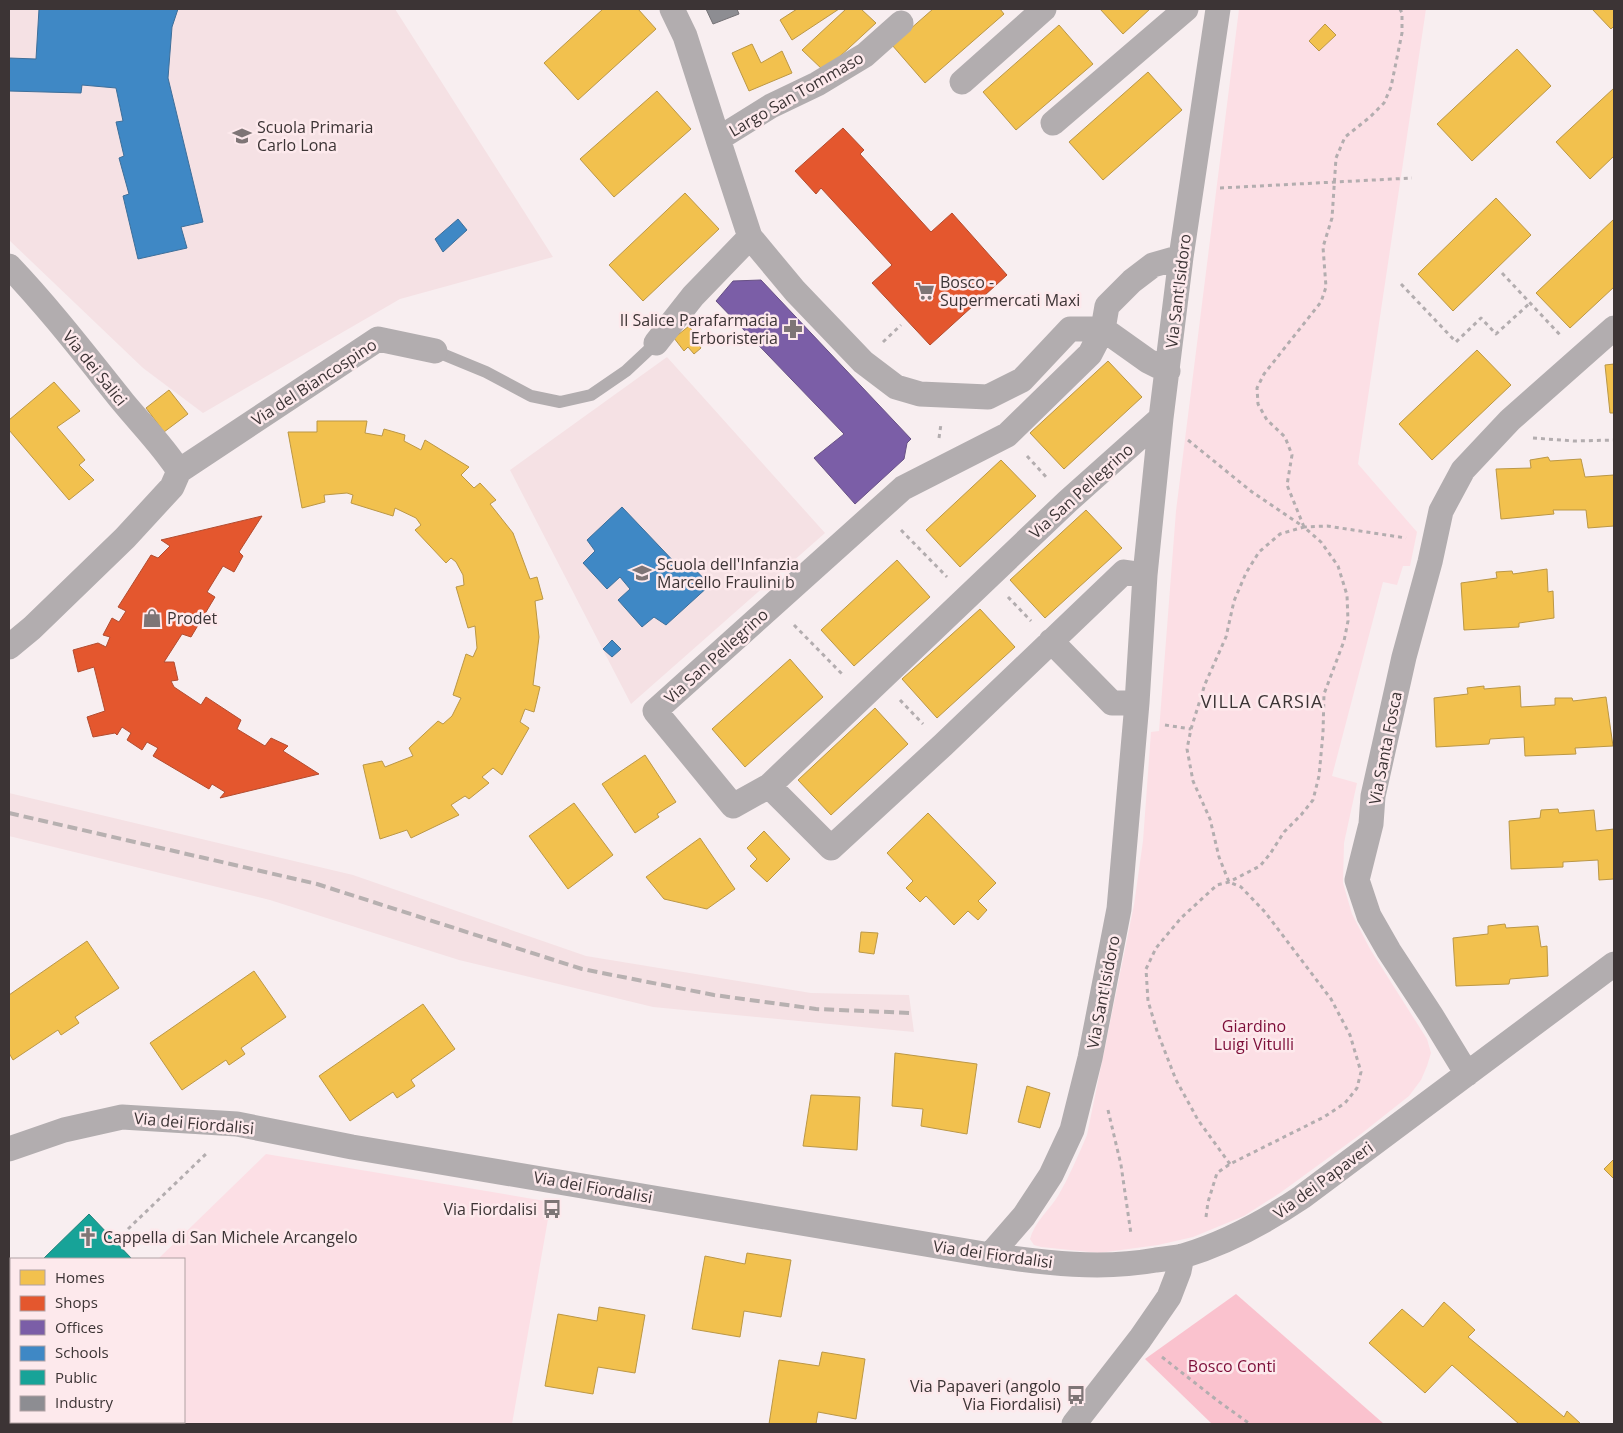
<svg xmlns="http://www.w3.org/2000/svg" width="1623" height="1433" font-family="'Open Sans',sans-serif">
<style>
.built{fill:#f5e1e4}
.green{fill:#fcdfe5}
.forest{fill:#fac2ce}
.homes{fill:#f2c14e;stroke:#bb9746}
.shops{fill:#e4572e;stroke:#b24c30}
.offices{fill:#7b5ea7;stroke:#685185}
.schools{fill:#3f88c5;stroke:#3e6f9a}
.public{fill:#17a398;stroke:#22827a}
.industry{fill:#8d8d92;stroke:#757276}
.lines{fill:none;stroke-linecap:round;stroke-linejoin:round}
.path{stroke:#b3adaf;stroke-width:3;stroke-dasharray:4 4;stroke-linecap:butt}
.lane{stroke:#b2adaf;stroke-width:12}
.street{stroke:#b2adaf;stroke-width:25}
.rail{stroke:#b7b0b0;stroke-width:4;stroke-dasharray:10 5;stroke-linecap:butt}
.labels{text-anchor:middle;dominant-baseline:central;stroke-width:5;stroke-linejoin:round;paint-order:stroke}
.street-label{font-size:16px;fill:#3c3435;stroke:#fde9ec}
.poi-label{font-size:16px;fill:#3c3435;stroke:#fde9ec;text-anchor:start}
.park-label{font-size:16px;fill:#7c0d38;stroke:#fde9ec}
.neighbourhood-label{font-size:18px;letter-spacing:1px;fill:#3c3435;stroke:#fde9ec}
</style>
<rect width="100%" height="100%" fill="#f8eef0"/>
<path class="built" d="M9,9H395L553,257L400,299L203,413L143,368L9,240Z
M667,357L825,533L631,704L510,470Z
M9,793L353,875L586,956L811,993L909,995L914,1032L653,1007L459,960L270,900L9,836Z"/>
<path class="green" d="M1239,9H1426L1358,464L1417,532L1410,566H1403L1397,585L1383,582L1332,776L1357,783L1344,843L1343,883L1352,914L1370,949L1427,1039L1431,1053L1427,1066L1421,1080L1409,1096L1361,1134L1280,1193L1244,1216L1193,1237L1158,1245L1099,1253L1041,1247L1034,1245L1030,1239C1034,1223 1049,1210 1058,1196C1069,1177 1078,1156 1087,1135L1134,905L1143,841L1151,732L1159,731L1176,511Z
M266,1154L551,1202L512,1424H94L91,1422H184V1259H158Z"/>
<path class="forest" d="M1236,1294L1384,1424H1212L1145,1359Z"/>
<path class="homes" d="M603,9H638L656,29L578,100L544,63Z
M797,9H839L792,40L780,20Z
M846,9H861L876,23L824,71L802,50Z
M933,9H1000L1004,14L925,83L892,45Z
M1100,9H1150L1123,34Z
M1592,9H1614V26L1611,29Z
M1325,24L1336,35L1319,51L1309,41Z
M1059,25L1093,64L1016,130L983,92Z
M752,44L761,63L782,51L792,73L749,91L732,53Z
M1517,49L1551,86L1472,161L1437,124Z
M1148,72L1182,110L1103,180L1069,142Z
M1614,88V156L1590,179L1556,142Z
M657,91L691,129L614,197L580,159Z
M685,193L719,229L643,301L609,265Z
M1496,198L1531,235L1453,311L1418,274Z
M1614,219V287L1570,328L1536,293Z
M689,326L696,336L693,338L701,348L694,354L688,347L684,351L674,338Z
M1477,350L1511,385L1432,460L1399,424Z
M1108,361L1142,397L1064,469L1030,433Z
M1614,364V413H1610L1605,365Z
M54,382L80,411L57,427L85,460L79,465L94,480L69,500L9,430V420Z
M169,390L188,414L164,432L146,408Z
M317,421H367L365,433L382,436L384,429L405,435L404,441L421,450L425,440L469,467L461,475L474,488L480,483L496,500L490,504L513,533L530,579L537,577L543,599L535,601L539,637L533,685L540,687L534,712L525,709L520,722L529,728L502,775L493,768L482,777L489,783L469,799L465,796L451,805L459,815L411,838L407,830L380,839L363,765L382,761L385,767L413,756L409,748L438,721L443,724L452,716L461,698L453,695L466,654L473,657L477,648L475,626L468,628L456,587L464,585L463,575L456,562L451,558L446,563L415,530L421,525L416,518L395,508L393,516L351,503L353,495L347,493L324,495L325,502L302,508L288,432H317Z
M1548,457L1550,461L1581,459L1585,477L1614,475V526L1588,528L1586,510H1553L1554,514L1501,519L1496,469L1531,468L1530,460Z
M1001,460L1036,496L960,567L926,530Z
M1086,510L1122,548L1045,618L1010,580Z
M897,560L930,597L854,666L821,630Z
M1547,569L1548,592L1553,591L1554,618L1519,623V627L1464,630L1461,583L1497,578L1496,572L1512,571L1513,574Z
M980,609L1015,647L937,718L902,679Z
M790,659L823,697L745,767L712,729Z
M1484,686V689L1520,686L1521,707L1555,705V698H1572L1573,701L1606,697L1613,746L1575,748L1576,754L1525,756L1524,737L1490,739L1489,744L1436,747L1434,698L1468,694L1467,688Z
M875,708L908,744L831,815L798,780Z
M645,755L676,802L657,814L659,817L635,833L602,784Z
M574,803L613,855L568,889L529,836Z
M1558,809L1559,813L1594,810L1596,831L1614,829V879L1599,880L1598,860L1563,862V867L1511,869L1509,821L1540,818L1541,810Z
M928,813L996,883L978,901L987,910L978,920L968,911L954,925L926,896L920,902L906,888L913,881L887,853Z
M764,831L790,859L767,882L750,866L757,859L747,848Z
M700,838L735,889L707,909L664,899L646,877Z
M1505,924L1506,928L1538,926L1541,947L1547,946L1548,976L1510,979L1509,984L1456,986L1453,938L1488,934V926Z
M861,932L878,933L874,954L859,952Z
M87,941L119,988L75,1017L79,1023L61,1035L58,1030L13,1060L9,1053V995Z
M254,971L286,1017L241,1048L245,1054L229,1065L226,1060L182,1090L150,1043Z
M423,1004L455,1049L411,1080L415,1086L397,1098L393,1092L350,1121L319,1076Z
M895,1053L977,1064L967,1134L921,1126L923,1109L892,1106Z
M1027,1086L1050,1093L1040,1128L1018,1122Z
M811,1095L860,1097L857,1150L803,1146Z
M1614,1159V1179L1604,1169Z
M747,1253L791,1260L781,1317L744,1311L740,1337L692,1329L705,1256L745,1264Z
M1444,1302L1475,1330L1468,1337L1564,1417L1567,1411L1581,1424H1519L1452,1365L1425,1393L1369,1343L1402,1309L1423,1327Z
M599,1307L645,1315L635,1373L598,1367L593,1394L545,1386L558,1314L597,1321Z
M822,1352L865,1359L856,1419L818,1412L816,1424H769L779,1360L819,1366Z"/>
<path class="shops" d="M843,128L864,150L860,154L931,232L952,213L1007,275L930,345L872,283L892,265L821,188L816,194L795,171Z
M262,516L239,552L243,556L234,572L223,566L207,592L215,597L191,637L182,634L164,662H174L178,680L171,681L174,687L201,705L206,697L241,720L237,729L265,746L271,738L288,746L283,751L319,774L220,798L225,792L212,784L209,789L153,756L158,748L147,742L142,750L127,740L131,733L122,727L117,735L115,733L93,737L87,717L105,711L94,667L78,672L73,650L98,643L106,647L110,637L103,635L112,618L119,622L126,611L118,607L151,555L158,558L170,546L161,540Z"/>
<path class="offices" d="M761,280L911,439L907,443L904,459L855,504L814,458L844,434L716,301L733,281Z"/>
<path class="schools" d="M39,9H178L172,27L168,78L203,222L181,227L187,248L138,259L123,196L129,194L119,158L124,156L116,122L123,121L116,88L82,85L81,93L9,91V58L36,59Z
M458,219L467,230L443,252L435,239Z
M622,507L680,568L687,561L710,585L666,625L654,617L642,627L618,600L630,589L620,577L607,589L583,563L595,551L587,540Z
M612,640L621,649L612,657L603,649Z"/>
<path class="public" d="M89,1214L132,1259H43Z"/>
<path class="industry" d="M706,9H737L739,14L713,24Z"/>
<g class="lines">
<path class="path" d="M1220,188L1412,178
M1502,273L1562,337
M1401,284L1456,342L1481,318L1496,334L1530,303
M883,342L901,325
M939,438L941,424
M1533,438L1574,441L1614,440
M1188,440L1252,492L1304,527L1327,526L1406,538
M1027,456L1048,479
M901,530L947,577
M1008,597L1031,621
M794,625L844,676
M900,700L923,724
M1165,725L1191,729
M1108,1110L1121,1165L1131,1234
M1230,1164L1198,1120L1176,1080L1157,1031L1148,1001L1146,969L1156,948L1181,918L1217,885L1229,882L1260,866L1270,854L1284,832L1301,815L1313,800L1319,776L1323,733L1324,694L1344,641L1348,621L1347,595L1338,566L1321,542L1304,527L1287,485L1292,455L1285,437L1267,420L1258,404L1257,388L1264,374L1321,302L1326,287L1323,247L1332,218L1336,158L1345,137L1370,117L1384,103L1391,87L1402,33V13L1400,9
M1206,1217L1208,1202L1217,1173L1230,1164L1324,1117L1345,1103L1357,1088L1361,1072L1350,1035L1331,999L1265,912L1241,887L1229,882L1219,857L1210,819L1193,781L1187,749L1191,729L1205,684L1226,637L1234,601L1246,573L1259,552L1280,534L1304,527
M128,1229L208,1152
M1162,1357L1218,1401L1250,1424"/>
<path class="lane" d="M435,351L486,372L531,396L560,402L591,395L626,371L656,343"/>
<path class="street" d="M672,9L685,36L718,139
M901,23L865,55L817,84L771,106L718,139L750,237L795,291L863,362L896,387L920,394L988,397L1022,380L1070,329H1103L1090,354L1007,435L903,488L655,711L733,806L769,786L1068,501L1161,418
M962,82L1044,9
M1053,123L1186,9
M9,266C50,309 86,356 123,402C142,425 163,446 179,471
M656,343L693,296L750,237
M1168,371L1148,361L1103,329L1107,306L1132,281L1153,265L1181,257
M1051,641L1112,703H1137
M9,647L32,628L125,538L172,487L179,471L378,339L435,351
M769,786L831,848L943,745L1124,572L1145,575
M1467,1074L1431,1015L1389,951L1369,916L1357,880L1371,824L1373,796L1404,657L1430,562L1441,511L1463,470L1510,420L1614,328
M9,1149L64,1130L122,1117L237,1124L352,1147L990,1255C1046,1263 1101,1270 1156,1260C1165,1259 1174,1258 1183,1256C1226,1243 1265,1222 1302,1197L1614,964
M990,1255L1024,1216L1051,1175L1072,1130L1090,1058L1119,909L1137,703L1145,575L1161,418L1181,257L1218,9
M1074,1424L1140,1339L1169,1297L1179,1271L1182,1256"/>
<path class="rail" d="M9,813L317,884L582,969L714,995L816,1009L911,1013"/>
</g>
<defs>
<g id="school-bare" transform="scale(1.5)"><path d="M0-5L7-2L0 1L-7-2ZM-4 1L0 2.5L4 1V4Q0 6-4 4Z" fill="#7e7576" stroke="#fde9ec" stroke-width="2.5" paint-order="stroke"/></g>
<g id="supermarket-bare" transform="scale(1.5)"><path d="M-6-5.5h2.5l.6 2H6L4.5 2H-2.5L-4.4-4H-6ZM-1.5 3.2a1.3 1.3 0 1 0 .1 0ZM3 3.2a1.3 1.3 0 1 0 .1 0Z" fill="#7e7576" stroke="#fde9ec" stroke-width="2.5" paint-order="stroke"/></g>
<g id="pharmacy-bare" transform="scale(1.5)"><path d="M-2-6h4v4h4v4h-4v4h-4v-4h-4v-4h4Z" fill="#7e7576" stroke="#fde9ec" stroke-width="2.5" paint-order="stroke"/></g>
<g id="shop-bare" transform="scale(1.5)"><path d="M-5-2.5h2.3a2.7 3.5 0 0 1 5.4 0H5L5.5 6h-11ZM-1.5-2.5h3a1.5 2.3 0 0 0-3 0Z" fill="#7e7576" stroke="#fde9ec" stroke-width="2.5" paint-order="stroke"/></g>
<g id="bus-bare" transform="scale(1.5)"><path d="M-5-6H5V4H4V6H2V4H-2V6H-4V4H-5ZM-3.5-4V0h7V-4ZM-3.5 1.2v1.5H-2V1.2ZM2 1.2v1.5H3.5V1.2Z" fill="#7e7576" stroke="#fde9ec" stroke-width="2.5" paint-order="stroke"/></g>
<g id="church-bare" transform="scale(1.5)"><path d="M-1.2-6h2.4v3.5h3.3v2.4h-3.3V6h-2.4V-.1h-3.3v-2.4h3.3Z" fill="#7e7576" stroke="#fde9ec" stroke-width="2.5" paint-order="stroke"/></g>
</defs>
<g fill-rule="evenodd">
<use href="#school-bare" x="242" y="136"/>
<use href="#supermarket-bare" x="925" y="291"/>
<use href="#pharmacy-bare" x="793" y="329"/>
<use href="#school-bare" x="642" y="573"/>
<use href="#shop-bare" x="152" y="618"/>
<use href="#bus-bare" x="552" y="1209"/>
<use href="#church-bare" x="88" y="1237"/>
<use href="#bus-bare" x="1076" y="1395"/>
</g>
<g class="labels">
<g class="street-label">
<text transform="translate(796 94) rotate(-30)">Largo San Tommaso</text>
<text transform="translate(1178 291) rotate(-83)">Via Sant'Isidoro</text>
<text transform="translate(95 368) rotate(51)">Via dei Salici</text>
<text transform="translate(314 382) rotate(-33)">Via del Biancospino</text>
<text transform="translate(1081 491) rotate(-42)">Via San Pellegrino</text>
<text transform="translate(716 656) rotate(-42)">Via San Pellegrino</text>
<text transform="translate(1385 748) rotate(-79)">Via Santa Fosca</text>
<text transform="translate(1103 992) rotate(-79)">Via Sant'Isidoro</text>
<text transform="translate(194 1123) rotate(5)">Via dei Fiordalisi</text>
<text transform="translate(1323 1180) rotate(-36)">Via dei Papaveri</text>
<text transform="translate(593 1187) rotate(10)">Via dei Fiordalisi</text>
<text transform="translate(993 1254) rotate(8)">Via dei Fiordalisi</text>
</g>
<g class="poi-label">
<text x="257" y="127">Scuola Primaria<tspan x="257" dy="18">Carlo Lona</tspan></text>
<text x="940" y="282">Bosco -<tspan x="940" dy="18">Supermercati Maxi</tspan></text>
<text x="778" y="320" text-anchor="end">Il Salice Parafarmacia<tspan x="778" dy="18">Erboristeria</tspan></text>
<text x="657" y="564">Scuola dell'Infanzia<tspan x="657" dy="18">Marcello Fraulini b</tspan></text>
<text x="167" y="618">Prodet</text>
<text x="537" y="1209" text-anchor="end">Via Fiordalisi</text>
<text x="103" y="1237">Cappella di San Michele Arcangelo</text>
<text x="1061" y="1386" text-anchor="end">Via Papaveri (angolo<tspan x="1061" dy="18">Via Fiordalisi)</tspan></text>
</g>
<g class="park-label">
<text x="1254" y="1026">Giardino<tspan x="1254" dy="18">Luigi Vitulli</tspan></text>
<text x="1232" y="1366">Bosco Conti</text>
</g>
<g class="neighbourhood-label">
<text x="1262" y="701">VILLA CARSIA</text>
</g>
</g>
<rect width="1623" height="1433" fill="none" stroke="#3c3435" stroke-width="20"/>
<rect x="10" y="1258" width="175" height="165" fill="#fde9ec" stroke="#b0a1a3"/>
<rect x="20" y="1270" width="25" height="15" fill="#f2c14e" stroke="#b0a1a3"/>
<text x="55" y="1283" font-size="15" fill="#3c3435">Homes</text>
<rect x="20" y="1296" width="25" height="15" fill="#e4572e" stroke="#b0a1a3"/>
<text x="55" y="1308" font-size="15" fill="#3c3435">Shops</text>
<rect x="20" y="1320" width="25" height="15" fill="#7b5ea7" stroke="#b0a1a3"/>
<text x="55" y="1333" font-size="15" fill="#3c3435">Offices</text>
<rect x="20" y="1346" width="25" height="15" fill="#3f88c5" stroke="#b0a1a3"/>
<text x="55" y="1358" font-size="15" fill="#3c3435">Schools</text>
<rect x="20" y="1370" width="25" height="15" fill="#17a398" stroke="#b0a1a3"/>
<text x="55" y="1383" font-size="15" fill="#3c3435">Public</text>
<rect x="20" y="1396" width="25" height="15" fill="#8d8d92" stroke="#b0a1a3"/>
<text x="55" y="1408" font-size="15" fill="#3c3435">Industry</text>
</svg>
